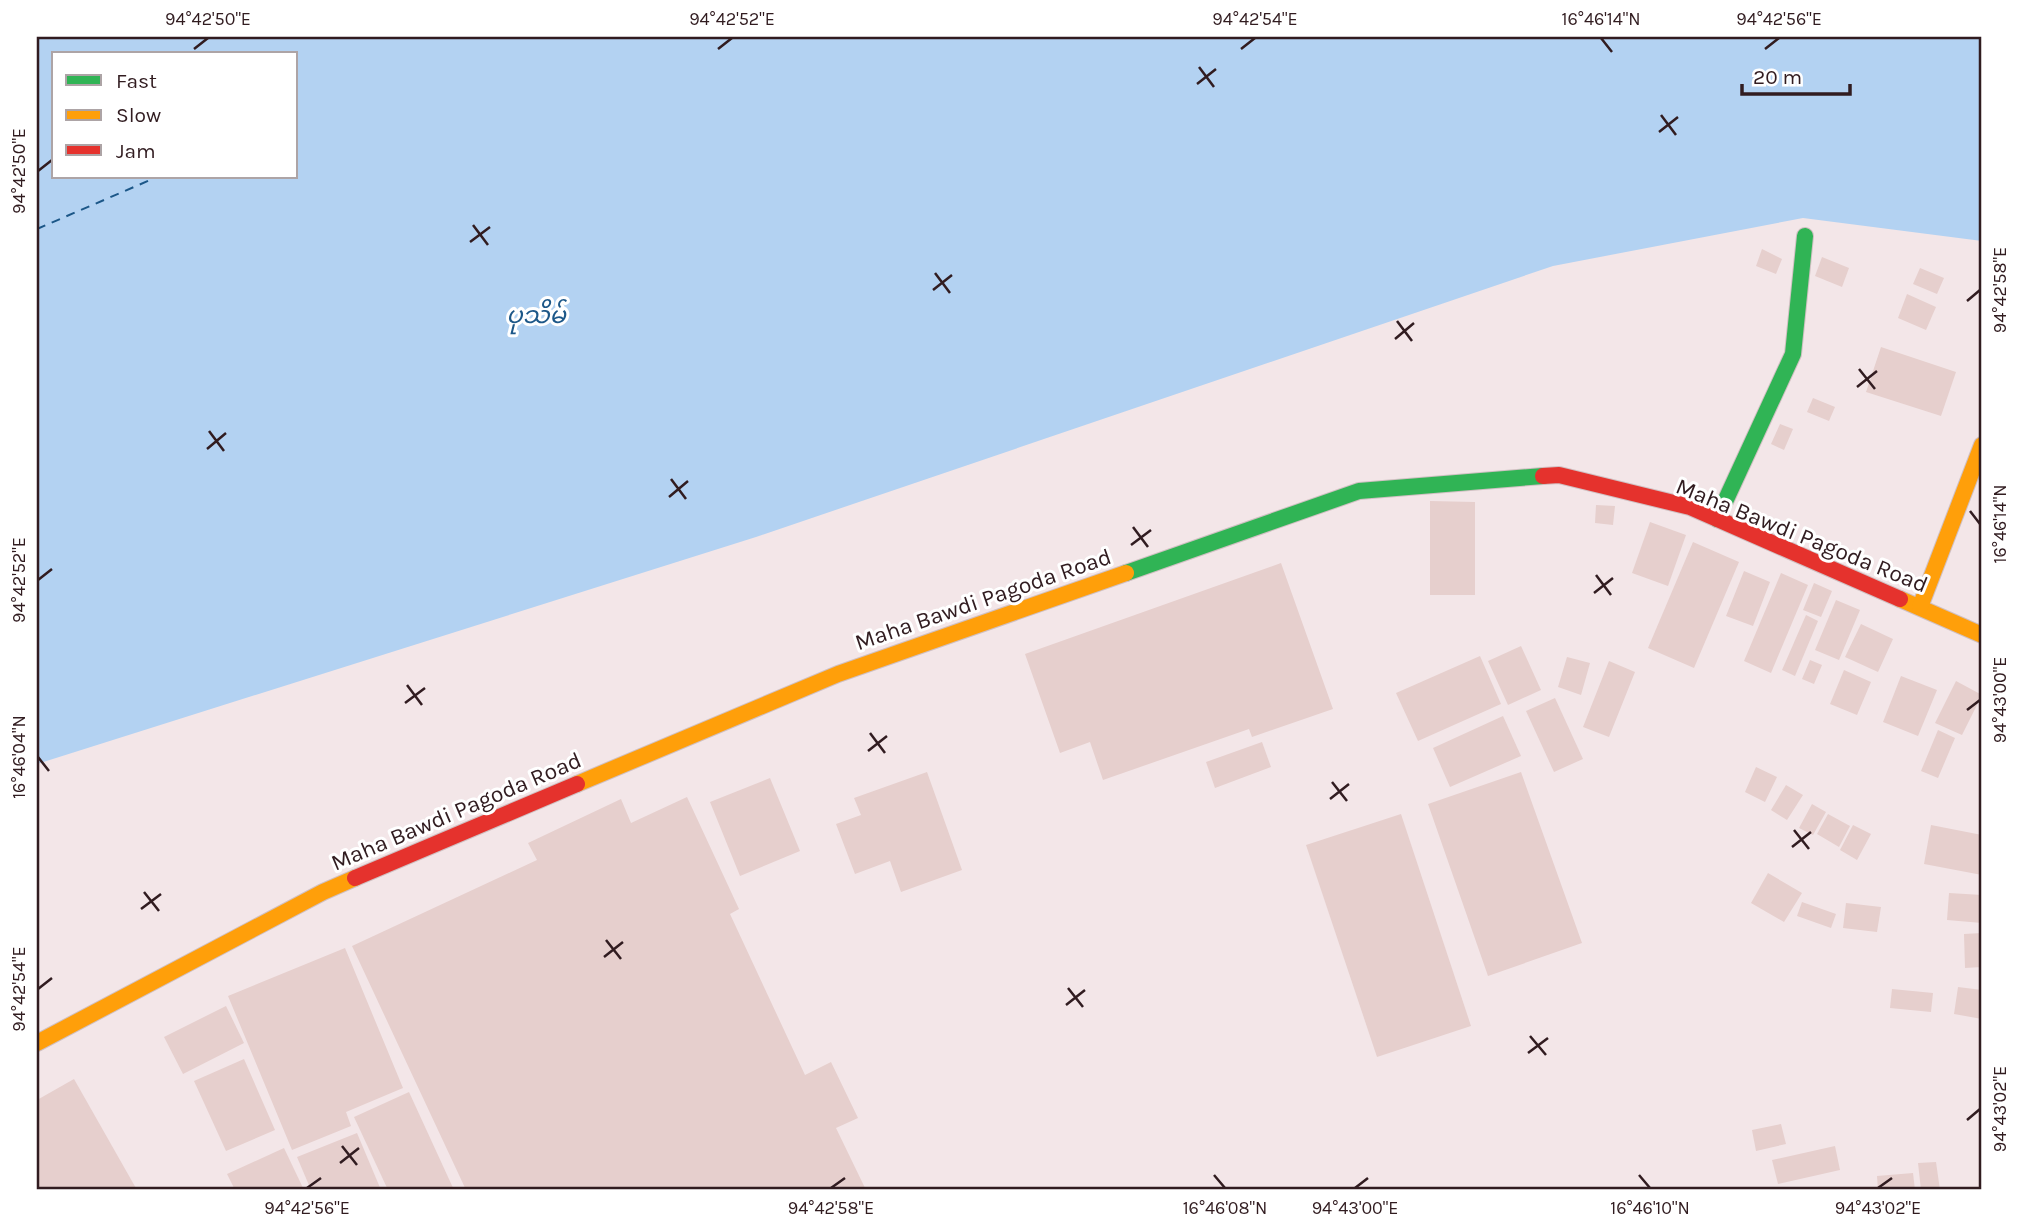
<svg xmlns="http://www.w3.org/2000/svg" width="2019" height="1227" font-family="Karla,'Noto Sans Myanmar',sans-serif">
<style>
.water{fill:#b3d2f2;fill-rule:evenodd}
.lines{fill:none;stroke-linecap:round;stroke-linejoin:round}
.ferry{stroke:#1c5788;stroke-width:2;stroke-dasharray:9 7;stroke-linecap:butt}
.building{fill:#e6cfcd}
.fast-casing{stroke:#d0c0c2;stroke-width:18}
.slow-casing{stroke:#d0c0c2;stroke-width:18}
.jam-casing{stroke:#d0c0c2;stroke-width:18}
.fast{stroke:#30b455;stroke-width:16}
.slow{stroke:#ff9f0a;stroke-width:16}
.jam{stroke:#e5322d;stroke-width:16}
.ticks{fill:none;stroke:#311c20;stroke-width:2.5}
.labels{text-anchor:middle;stroke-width:6;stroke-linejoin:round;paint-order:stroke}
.street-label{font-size:23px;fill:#311c20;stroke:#fff}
.water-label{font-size:24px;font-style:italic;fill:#1c5788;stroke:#fff}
.neatline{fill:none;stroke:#311c20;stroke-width:2.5}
.ticks-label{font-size:18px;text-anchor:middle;fill:#311c20}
</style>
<rect width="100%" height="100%" fill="#f3e6e8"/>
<path class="water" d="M 37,37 L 1982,37 L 1982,241 L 1803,218 L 1553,266 L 756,537 L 37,764 ZM 54,54 L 296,54 L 296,177 L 54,177 Z"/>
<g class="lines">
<polyline class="ferry" points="37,229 157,177"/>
</g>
<g class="building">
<polygon points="1762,249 1782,259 1776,274 1756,266"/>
<polygon points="1822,257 1849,268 1842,287 1815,276"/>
<polygon points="1920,268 1944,278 1937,294 1913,284"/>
<polygon points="1907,294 1936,307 1926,330 1898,318"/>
<polygon points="1881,347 1956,372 1941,416 1866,392"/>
<polygon points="1813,398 1835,407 1829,421 1807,412"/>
<polygon points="1780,424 1793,429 1784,450 1771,444"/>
<polygon points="1430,501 1475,502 1475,595 1430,595"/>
<polygon points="1596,505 1615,506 1613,525 1595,523"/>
<polygon points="1650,522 1686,535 1668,586 1632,573"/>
<polygon points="1693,542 1739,562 1694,668 1648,648"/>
<polygon points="1281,563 1333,709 1252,737 1249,729 1103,780 1090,742 1060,753 1025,654"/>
<polygon points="1744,571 1770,582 1753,626 1726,616"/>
<polygon points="1781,573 1808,585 1771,673 1744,661"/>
<polygon points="1814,583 1832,591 1821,617 1803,610"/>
<polygon points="1836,600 1860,610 1839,660 1815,650"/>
<polygon points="1806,615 1818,621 1795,676 1782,670"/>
<polygon points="1861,624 1893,639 1878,672 1845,657"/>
<polygon points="1521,646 1541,690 1508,705 1488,661"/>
<polygon points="1480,656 1501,704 1418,741 1396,693"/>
<polygon points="1567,657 1590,663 1581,695 1558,687"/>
<polygon points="1810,660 1822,665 1814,684 1802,679"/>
<polygon points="1609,661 1635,672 1609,737 1583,727"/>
<polygon points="1844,670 1871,682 1857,715 1830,704"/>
<polygon points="1901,676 1937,690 1918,736 1883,722"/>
<polygon points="1956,681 1982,695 1962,735 1935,723"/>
<polygon points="1555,698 1583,759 1554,772 1526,711"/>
<polygon points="1503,716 1521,756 1450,787 1433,748"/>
<polygon points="1938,730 1955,738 1938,778 1921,771"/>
<polygon points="1262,742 1271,767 1215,788 1206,762"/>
<polygon points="1756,767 1777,777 1765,802 1745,792"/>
<polygon points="927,772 962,870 901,892 890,861 855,874 836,824 861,815 854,798"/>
<polygon points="1521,772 1582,943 1488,976 1428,804"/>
<polygon points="770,778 800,851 740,876 710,802"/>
<polygon points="1786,785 1803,795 1787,820 1771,810"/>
<polygon points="687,797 739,909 730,914 805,1075 831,1062 858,1118 836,1128 866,1190 466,1190 352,946 537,860 528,843 621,799 631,823"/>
<polygon points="1812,804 1826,812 1813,835 1799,828"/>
<polygon points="1401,814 1471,1026 1377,1057 1306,845"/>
<polygon points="1828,814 1850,826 1839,847 1817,834"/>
<polygon points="1853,825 1871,834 1857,860 1840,850"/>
<polygon points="1931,825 1982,835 1982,875 1924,864"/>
<polygon points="1768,873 1802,893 1784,922 1751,903"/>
<polygon points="1949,893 1982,895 1982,923 1947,920"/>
<polygon points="1802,902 1836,914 1831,928 1797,916"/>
<polygon points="1846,903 1881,907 1877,932 1843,928"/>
<polygon points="1982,933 1982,967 1965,968 1964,934"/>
<polygon points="345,948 403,1088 346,1112 351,1126 292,1150 228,996"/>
<polygon points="1958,987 1982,990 1982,1019 1954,1014"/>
<polygon points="1892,989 1933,993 1931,1012 1890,1008"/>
<polygon points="226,1006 244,1043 183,1074 164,1037"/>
<polygon points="244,1059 275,1130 226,1151 194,1081"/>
<polygon points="74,1079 137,1190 37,1190 37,1100"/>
<polygon points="409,1092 454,1190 388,1190 354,1117"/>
<polygon points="1781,1124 1786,1144 1756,1151 1752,1130"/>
<polygon points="357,1133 381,1190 311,1190 297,1157"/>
<polygon points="1835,1146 1840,1170 1778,1184 1772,1160"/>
<polygon points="284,1148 304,1190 235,1190 227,1174"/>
<polygon points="1936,1162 1940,1190 1921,1190 1918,1163"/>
<polygon points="1913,1173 1915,1190 1878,1190 1877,1176"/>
</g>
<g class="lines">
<defs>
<g id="fast">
<polyline points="1717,519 1793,354 1805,236"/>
<polyline points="1126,573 1359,491 1543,476"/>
</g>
<g id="slow">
<polyline points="1900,599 1982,635"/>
<polyline points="1920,607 1982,445"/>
<polyline points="577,784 838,674 1126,573"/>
<polyline points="37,1043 323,892 355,878"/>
</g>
<g id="jam">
<polyline points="1543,476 1559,475 1690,507 1900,599"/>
<polyline points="355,878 577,784"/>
</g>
</defs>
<use href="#fast" class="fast-casing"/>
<use href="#slow" class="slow-casing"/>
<use href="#jam" class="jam-casing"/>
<use href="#fast" class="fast"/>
<use href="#slow" class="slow"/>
<use href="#jam" class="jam"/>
</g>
<path class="ticks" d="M 1601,38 L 1612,52M 194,49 L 208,38M 718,49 L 732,38M 1241,49 L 1255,38M 1765,49 L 1779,38M 1199,67 L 1214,87M 1197,84 L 1216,69M 1661,115 L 1676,135M 1659,132 L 1678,117M 38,171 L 52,160M 473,225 L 488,245M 470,242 L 490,227M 935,273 L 950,293M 933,290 L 952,275M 1967,301 L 1980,290M 1397,321 L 1412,341M 1395,339 L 1414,323M 1859,369 L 1875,389M 1857,387 L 1877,371M 209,431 L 224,451M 207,449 L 226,433M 671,479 L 686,499M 669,497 L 688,481M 1970,511 L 1980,524M 1133,527 L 1148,547M 1131,545 L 1151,530M 1596,575 L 1611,595M 38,580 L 52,569M 1594,593 L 1613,578M 407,685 L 422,705M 405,703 L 425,688M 1967,710 L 1980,700M 870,733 L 885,753M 868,751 L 887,736M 38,757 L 49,771M 1332,782 L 1347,801M 1330,799 L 1349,784M 1794,830 L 1809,849M 1792,847 L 1811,832M 144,892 L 159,911M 141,909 L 161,894M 606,940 L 621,959M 604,957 L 623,942M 1068,988 L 1083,1007M 38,989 L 52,978M 1066,1005 L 1085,990M 1530,1036 L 1546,1055M 1528,1053 L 1548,1038M 1967,1120 L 1980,1109M 342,1146 L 357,1165M 340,1163 L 359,1148M 1214,1175 L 1225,1188M 1639,1175 L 1650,1188M 307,1188 L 321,1178M 831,1188 L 845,1178M 1355,1188 L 1368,1178M 1878,1188 L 1892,1178"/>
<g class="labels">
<g class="street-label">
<text transform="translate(1802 535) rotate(22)" y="8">Maha Bawdi Pagoda Road</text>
<text transform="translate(983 599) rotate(-19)" y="8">Maha Bawdi Pagoda Road</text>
<text transform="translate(456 811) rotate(-23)" y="8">Maha Bawdi Pagoda Road</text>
</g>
<g class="water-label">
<text x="536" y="323">ပုသိမ်</text>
</g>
</g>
<rect width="2019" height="1227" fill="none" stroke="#ffffff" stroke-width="77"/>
<rect x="52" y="52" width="245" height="126" fill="#ffffff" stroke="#ada4a6" stroke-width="2"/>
<rect x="66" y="75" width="35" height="10" fill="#30b455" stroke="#ada4a6" stroke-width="2"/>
<text x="116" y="88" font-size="21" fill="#311c20">Fast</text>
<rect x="66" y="110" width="35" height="10" fill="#ff9f0a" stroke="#ada4a6" stroke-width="2"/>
<text x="116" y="122" font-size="21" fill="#311c20">Slow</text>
<rect x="66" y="145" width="35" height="10" fill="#e5322d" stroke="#ada4a6" stroke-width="2"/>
<text x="116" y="158" font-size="21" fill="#311c20">Jam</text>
<path d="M1742 84v10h108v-10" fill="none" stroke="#311c20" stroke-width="3.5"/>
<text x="1753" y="84" font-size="21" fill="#311c20" stroke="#ffffff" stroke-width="5" paint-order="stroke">20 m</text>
<rect x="38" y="38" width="1942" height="1150" class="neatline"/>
<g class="ticks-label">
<text x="208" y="25">94°42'50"E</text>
<text x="732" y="25">94°42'52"E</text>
<text x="1255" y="25">94°42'54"E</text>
<text x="1601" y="25">16°46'14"N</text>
<text x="1779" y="25">94°42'56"E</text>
<text transform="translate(19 171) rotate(-90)" y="6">94°42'50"E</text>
<text transform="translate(2000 290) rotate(-90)" y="6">94°42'58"E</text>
<text transform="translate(2000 524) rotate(-90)" y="6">16°46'14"N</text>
<text transform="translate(19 580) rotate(-90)" y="6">94°42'52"E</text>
<text transform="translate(2000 700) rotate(-90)" y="6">94°43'00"E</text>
<text transform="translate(19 757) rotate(-90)" y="6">16°46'04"N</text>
<text transform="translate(19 989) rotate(-90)" y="6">94°42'54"E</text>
<text transform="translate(2000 1109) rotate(-90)" y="6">94°43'02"E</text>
<text x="307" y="1214">94°42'56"E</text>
<text x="831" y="1214">94°42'58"E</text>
<text x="1225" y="1214">16°46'08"N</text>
<text x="1355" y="1214">94°43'00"E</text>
<text x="1650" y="1214">16°46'10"N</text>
<text x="1878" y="1214">94°43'02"E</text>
</g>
</svg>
